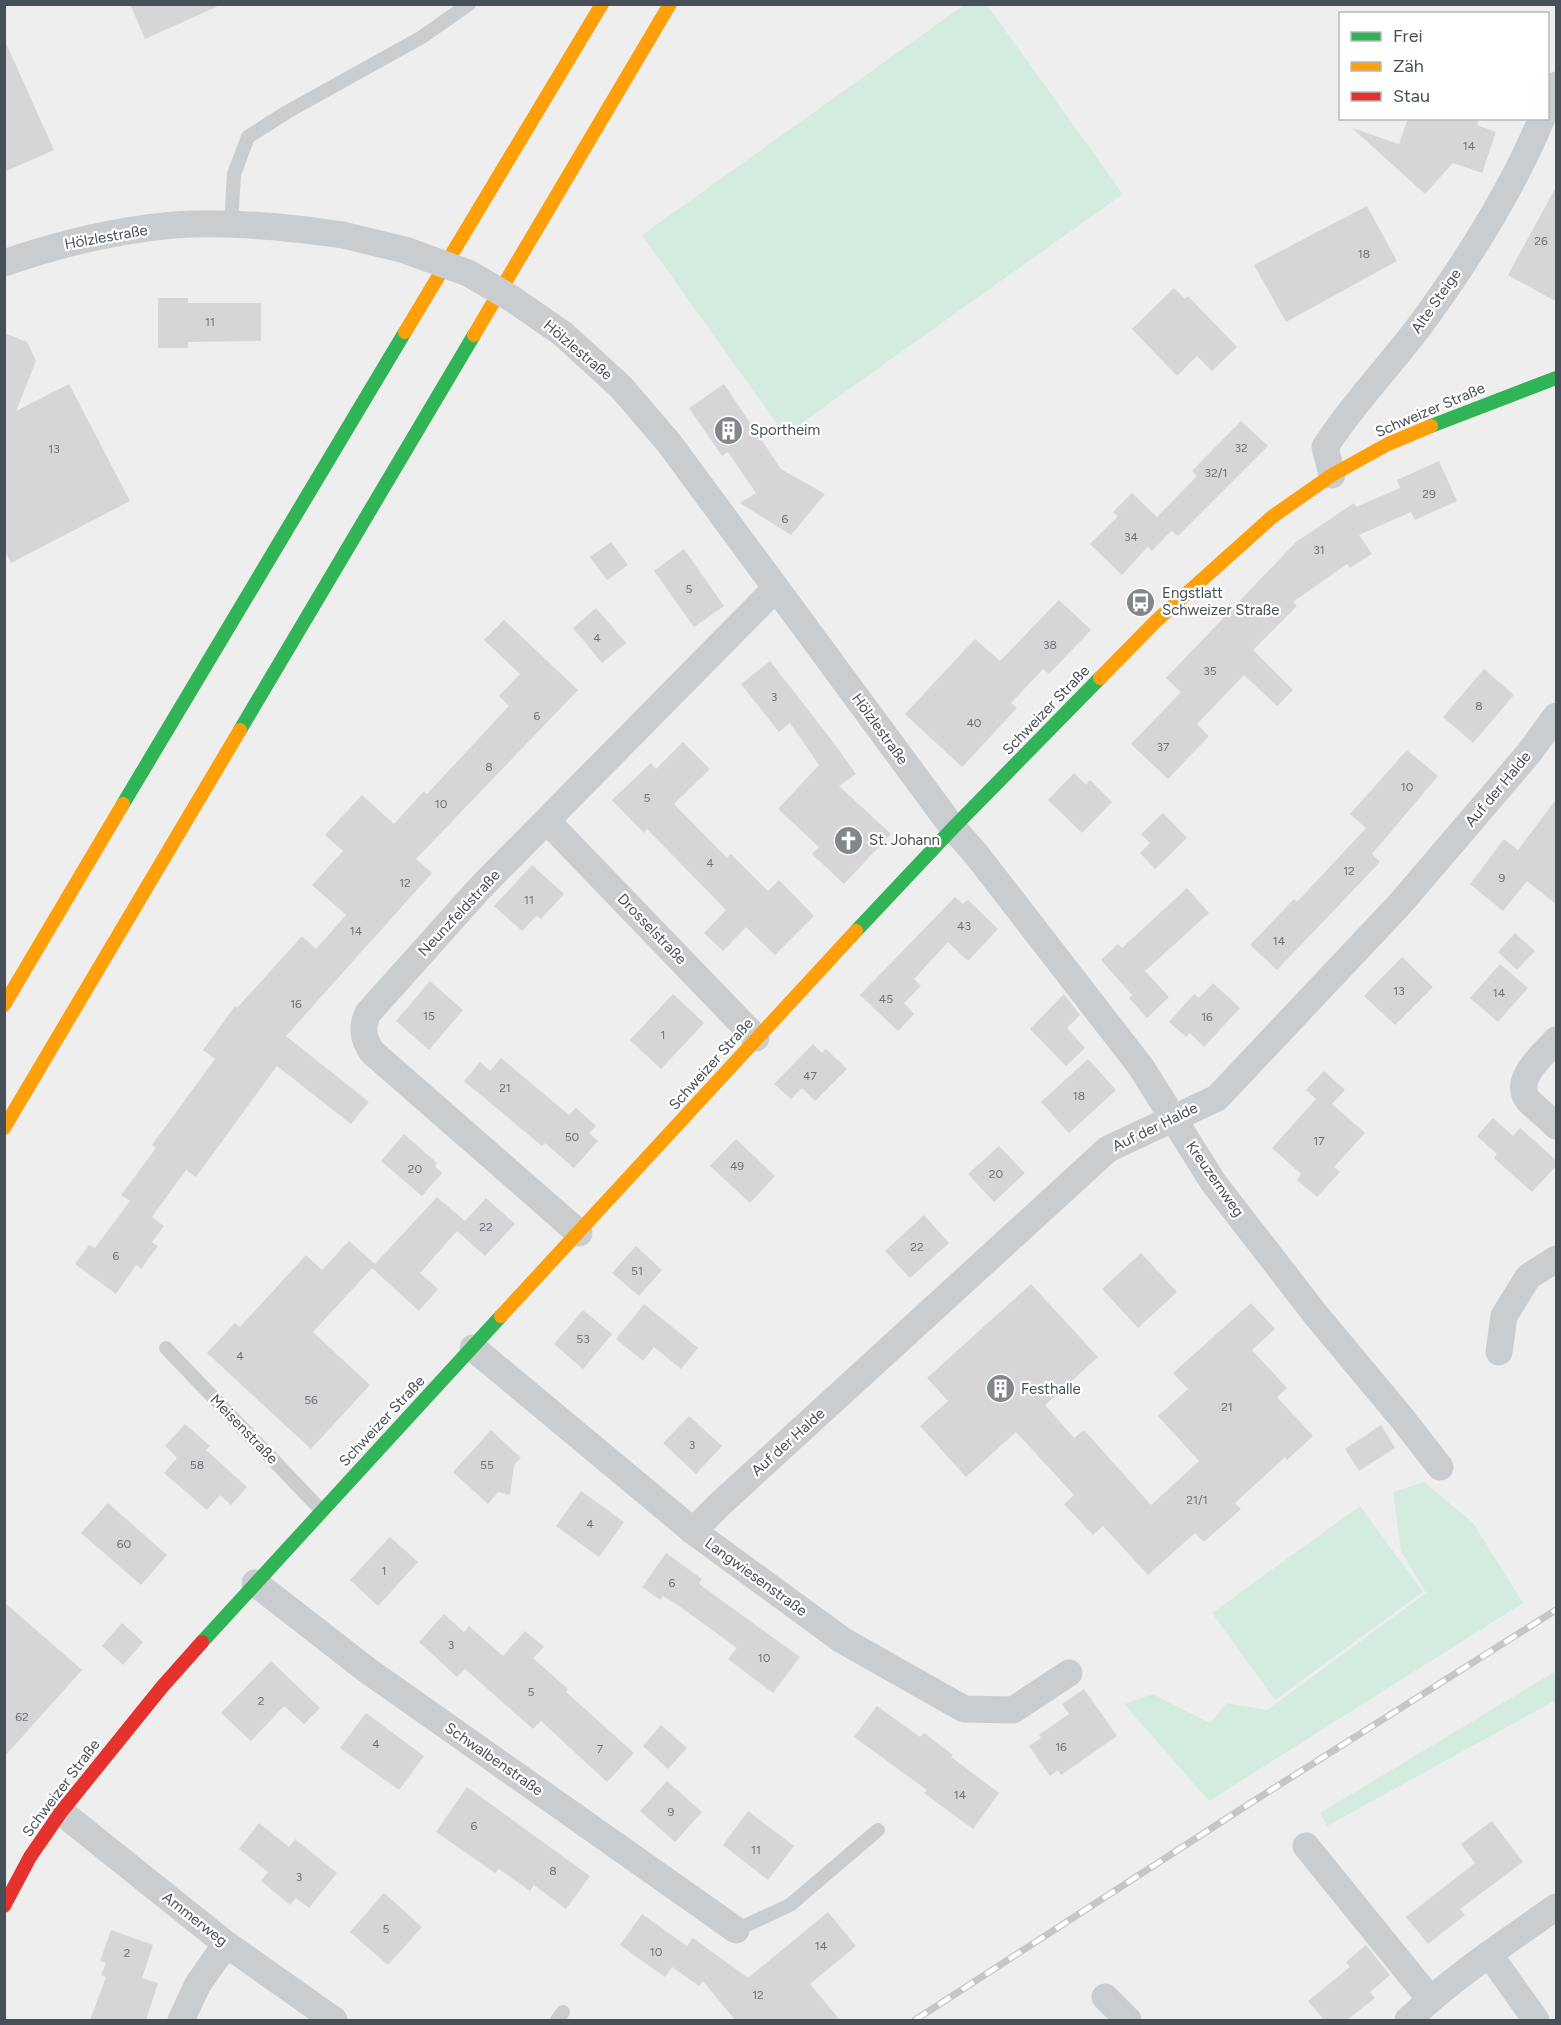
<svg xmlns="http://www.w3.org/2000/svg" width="1561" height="2025" font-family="Figtree,sans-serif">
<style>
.green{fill:#d4ece0}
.building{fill:#d6d6d9}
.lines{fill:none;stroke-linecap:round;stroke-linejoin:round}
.lane{stroke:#cacdcf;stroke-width:14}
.street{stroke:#cacdcf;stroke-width:27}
.fast{stroke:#30b455;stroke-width:14}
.slow{stroke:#ff9f0a;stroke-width:14}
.jam{stroke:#e5322d;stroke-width:14}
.rail-casing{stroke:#c4c6c8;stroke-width:7}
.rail{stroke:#fff;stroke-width:4.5;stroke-dasharray:14;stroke-linecap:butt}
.street-bridge{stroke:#cacdcf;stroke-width:27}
.labels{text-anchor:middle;stroke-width:4.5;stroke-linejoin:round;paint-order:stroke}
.number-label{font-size:12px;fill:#6c727a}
.street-label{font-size:15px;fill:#474f59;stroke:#fff}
.poi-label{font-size:15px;fill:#474f59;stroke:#fff;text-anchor:start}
</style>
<rect width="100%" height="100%" fill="#efeeee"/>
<g class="green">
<polygon points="964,5 987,5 1123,194 785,435 642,235"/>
<polygon points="1424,1482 1473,1523 1523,1603 1209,1801 1124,1704 1153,1694 1210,1723 1227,1703 1267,1710 1426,1593 1401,1551 1393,1492"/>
<polygon points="1360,1506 1423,1592 1275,1700 1212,1613"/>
<polygon points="1556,1671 1556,1700 1327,1826 1320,1813"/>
</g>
<g class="building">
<polygon points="130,4 223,4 145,39"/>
<polygon points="4,39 54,150 4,172"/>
<polygon points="1408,118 1479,118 1477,125 1496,132 1482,173 1453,163 1425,194 1352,128 1399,144"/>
<polygon points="1557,185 1557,302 1508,275"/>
<polygon points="1367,206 1397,261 1286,322 1254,265"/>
<polygon points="1174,288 1185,299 1188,296 1237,347 1212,371 1197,356 1177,376 1132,329"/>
<polygon points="158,298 188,298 188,303 261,303 261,341 188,342 188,348 158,348"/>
<polygon points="4,333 27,342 36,361 16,411 69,384 130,501 11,563 4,550"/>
<polygon points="724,384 781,469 825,494 791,535 740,503 756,493 728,452 722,456 689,408"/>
<polygon points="1241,421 1268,446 1178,536 1170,529 1172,530 1152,551 1148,546 1122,575 1090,544 1118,516 1113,512 1132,493 1157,517 1197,476 1192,471"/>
<polygon points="1439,461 1457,501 1415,520 1411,512 1359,535 1372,554 1350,568 1347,564 1293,602 1297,606 1253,650 1293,690 1277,706 1244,675 1197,724 1209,736 1168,779 1131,744 1181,692 1166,678 1296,542 1354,503 1356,507 1400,488 1397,480"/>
<polygon points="611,542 628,565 607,580 590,557"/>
<polygon points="684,549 724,606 694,627 654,571"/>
<polygon points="1059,600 1091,630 1049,674 1043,669 1011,703 1017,708 962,767 905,714 975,639 1000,661"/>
<polygon points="596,608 626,643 602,663 573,628"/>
<polygon points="504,620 578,690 416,859 432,873 286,1036 369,1102 351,1124 277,1066 196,1177 186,1170 152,1217 164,1226 152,1242 158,1246 141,1269 136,1265 116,1294 75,1264 89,1245 95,1248 130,1201 121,1195 156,1148 152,1145 215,1059 203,1050 235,1006 237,1008 302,936 316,949 346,915 312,885 343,851 325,835 362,795 394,824 424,791 427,794 509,706 499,696 520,674 484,640"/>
<polygon points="770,661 830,738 856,774 839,786 891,834 844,884 812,854 819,847 778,809 819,765 790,723 779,732 741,684"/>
<polygon points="1484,669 1514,695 1473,743 1443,717"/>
<polygon points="683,742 710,769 674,804 727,858 731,854 768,891 779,880 814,916 775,955 746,927 723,951 704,933 726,910 647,829 644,833 612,800 651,763 656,769"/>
<polygon points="1407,750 1438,776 1372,854 1380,862 1277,970 1250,945 1294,899 1297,902 1366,828 1350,814"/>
<polygon points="1074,773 1086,785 1090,780 1112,802 1082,833 1048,800"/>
<polygon points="1557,798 1557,905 1527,881 1503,911 1470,884 1504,839 1518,850"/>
<polygon points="1163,813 1187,838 1155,869 1140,853 1150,843 1141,834"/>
<polygon points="532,865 564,894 541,919 536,916 522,931 494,906"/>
<polygon points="1187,888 1209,913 1145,971 1169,997 1147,1018 1129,998 1132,995 1101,960 1118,944 1122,948"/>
<polygon points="955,897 963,904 968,900 998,929 968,961 948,942 914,979 921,986 904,1003 914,1014 898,1031 860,995"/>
<polygon points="1515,933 1535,951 1517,970 1498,952"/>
<polygon points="1402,957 1433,987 1395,1025 1364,996"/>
<polygon points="1500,964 1528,988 1498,1022 1470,998"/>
<polygon points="430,981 463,1010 429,1050 396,1021"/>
<polygon points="1213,983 1240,1008 1204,1047 1190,1033 1186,1037 1169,1022 1194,994 1199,998"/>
<polygon points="673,994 704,1023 661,1069 630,1040"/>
<polygon points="1064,994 1080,1015 1067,1028 1085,1048 1066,1066 1030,1029"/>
<polygon points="813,1044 822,1053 826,1049 847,1069 815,1101 802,1088 791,1099 774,1084"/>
<polygon points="501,1058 569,1115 576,1108 596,1126 589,1133 598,1141 574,1168 545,1143 542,1146 464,1081 480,1062 490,1071"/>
<polygon points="1088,1059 1116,1090 1069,1133 1041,1102"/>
<polygon points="1324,1071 1345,1090 1332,1104 1365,1133 1334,1167 1340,1172 1317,1197 1297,1180 1301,1174 1272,1148 1316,1099 1306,1090"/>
<polygon points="1493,1118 1513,1136 1520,1128 1557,1161 1557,1165 1532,1192 1494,1158 1497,1154 1477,1136"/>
<polygon points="404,1134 437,1163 435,1166 442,1173 422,1196 381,1161"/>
<polygon points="736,1139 775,1176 750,1203 710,1166"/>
<polygon points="999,1146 1025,1173 994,1202 968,1174"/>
<polygon points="437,1197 465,1221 486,1198 515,1224 485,1256 457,1231 420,1273 438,1289 419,1311 372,1268 313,1332 370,1385 311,1449 207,1353 235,1323 240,1327 306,1255 322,1270 349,1241 375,1264"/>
<polygon points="924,1215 949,1243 910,1278 885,1251"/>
<polygon points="636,1246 662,1270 639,1296 612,1273"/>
<polygon points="1141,1253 1177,1292 1138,1328 1102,1289"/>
<polygon points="1031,1284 1098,1357 1045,1405 1074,1438 1084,1430 1151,1505 1199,1461 1158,1416 1188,1389 1173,1373 1251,1303 1275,1329 1252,1350 1287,1388 1277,1397 1313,1436 1287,1460 1285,1457 1235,1503 1241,1509 1204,1542 1195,1533 1148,1575 1103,1526 1093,1535 1064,1504 1074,1495 1016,1432 966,1477 920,1426 948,1401 927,1378"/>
<polygon points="644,1304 698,1348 681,1369 654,1347 643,1361 616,1339"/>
<polygon points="583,1310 612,1334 583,1369 554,1344"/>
<polygon points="689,1416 722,1446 696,1474 663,1443"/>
<polygon points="185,1424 210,1446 206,1450 247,1487 231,1505 220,1495 207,1510 164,1473 177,1458 165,1446"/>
<polygon points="1381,1425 1395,1448 1359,1471 1345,1449"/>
<polygon points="491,1430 521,1458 514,1465 510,1495 498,1492 488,1504 453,1472"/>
<polygon points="581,1491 624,1522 599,1557 556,1526"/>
<polygon points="108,1503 167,1555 141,1585 81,1533"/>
<polygon points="390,1537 418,1562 378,1606 350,1580"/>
<polygon points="666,1553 702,1579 699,1584 800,1657 773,1693 728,1659 737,1648 682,1608 663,1596 660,1600 642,1587"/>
<polygon points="4,1602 82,1670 4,1757"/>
<polygon points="444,1614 464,1632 469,1626 503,1656 525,1631 544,1647 533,1658 568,1689 566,1692 634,1753 607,1782 541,1721 533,1729 465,1669 457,1677 419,1642"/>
<polygon points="122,1623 143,1642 123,1665 102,1646"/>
<polygon points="271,1661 320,1708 304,1724 284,1706 251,1741 221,1713"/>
<polygon points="1084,1689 1117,1736 1061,1775 1058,1770 1050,1776 1029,1746 1041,1738 1039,1735 1069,1714 1062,1704"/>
<polygon points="877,1706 920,1737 924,1733 953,1755 951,1757 999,1793 973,1829 924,1793 927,1790 854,1737"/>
<polygon points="366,1713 424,1756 399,1790 340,1748"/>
<polygon points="661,1725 687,1748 668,1769 643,1746"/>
<polygon points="667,1781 702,1812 675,1842 640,1811"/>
<polygon points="467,1787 590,1876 566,1909 534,1885 530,1891 499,1869 495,1873 436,1832"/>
<polygon points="748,1811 794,1846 768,1880 723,1845"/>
<polygon points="1492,1821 1523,1862 1460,1909 1465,1915 1428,1944 1406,1917 1475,1863 1461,1844"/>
<polygon points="259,1823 289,1847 295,1839 337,1873 309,1908 296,1898 290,1905 261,1881 268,1872 239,1849"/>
<polygon points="384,1893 422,1927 388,1965 350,1932"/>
<polygon points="828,1912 856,1946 810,1984 840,2020 735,2020 703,1981 699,1986 672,1967 665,1977 620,1945 642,1914 687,1946 693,1938 748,1978"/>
<polygon points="111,1930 153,1945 142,1978 158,1983 146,2020 90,2020 106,1977 101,1975 106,1963 100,1961"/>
<polygon points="1366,1945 1390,1975 1370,1992 1375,1998 1347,2020 1324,2020 1308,2001 1350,1967 1346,1962"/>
</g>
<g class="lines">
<g class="lane">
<polyline points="231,225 234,174 248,137 287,112 422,37 469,4"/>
<polyline points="166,1348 321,1510"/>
<polyline points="736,1930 790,1905 878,1830"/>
<polyline points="557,2020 563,2012"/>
</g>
<g class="street">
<polyline points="1548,106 1556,85"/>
<path d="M 4,263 C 59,244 117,230 174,225 C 231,221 288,227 343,235"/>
<polyline points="563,334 621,387 669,443 953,828 976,854 1141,1067 1213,1182 1316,1315 1401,1417 1440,1467"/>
<path d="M 1332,475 L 1325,447 C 1353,403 1390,366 1421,324 C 1468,260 1511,192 1542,118"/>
<polyline points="547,821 756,1038"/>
<path d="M 1556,1040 C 1544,1054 1512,1079 1528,1100 C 1536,1109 1548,1117 1556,1126"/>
<path d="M 579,1233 L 372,1052 C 363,1038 361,1028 368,1013 L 480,888 L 776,588"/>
<polyline points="473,1348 693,1531 842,1640 964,1709 1013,1710 1069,1673"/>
<polyline points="1499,1352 1504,1316 1528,1277 1556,1259"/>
<polyline points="693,1531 720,1504 1108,1149 1217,1098 1399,905 1529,753 1556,716"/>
<polyline points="255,1583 367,1670 736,1930"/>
<polyline points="61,1812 226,1944 334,2020"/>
<polyline points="1306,1846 1430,1999"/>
<polyline points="1489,1954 1536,2020"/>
<polyline points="1105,1997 1128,2020"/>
<polyline points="181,2020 198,1984 226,1944"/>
<path d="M 1408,2020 C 1453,1977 1505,1943 1556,1907"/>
</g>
<g class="fast">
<polyline points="1431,426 1556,378"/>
<polyline points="240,730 474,335"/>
<polyline points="123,804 405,332"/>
<polyline points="856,931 953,828 1100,678"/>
<polyline points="202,1642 501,1316"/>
</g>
<g class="slow">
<polyline points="405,332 602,4"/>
<polyline points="474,335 670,4"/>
<polyline points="1100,678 1156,621 1272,517 1332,475 1388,444 1431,426"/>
<polyline points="4,1005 123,804"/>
<polyline points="4,1128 240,730"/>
<polyline points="501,1316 856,931"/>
</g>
<polyline class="jam" points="4,1906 30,1857 61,1812 162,1687 202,1642"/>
<defs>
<polyline id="rail" points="915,2020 1249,1804 1556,1610"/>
</defs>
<use href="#rail" class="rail-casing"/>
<use href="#rail" class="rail"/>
<polyline class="street-bridge" points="343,235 405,250 468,273 511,298 563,334"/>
</g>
<defs>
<symbol id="building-disc" viewBox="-11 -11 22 22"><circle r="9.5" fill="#82878d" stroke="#fff"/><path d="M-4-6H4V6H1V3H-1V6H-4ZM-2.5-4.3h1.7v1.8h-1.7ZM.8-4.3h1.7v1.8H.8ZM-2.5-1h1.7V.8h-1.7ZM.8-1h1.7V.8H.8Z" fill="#fff"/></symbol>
<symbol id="bus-disc" viewBox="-11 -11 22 22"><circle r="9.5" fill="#82878d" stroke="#fff"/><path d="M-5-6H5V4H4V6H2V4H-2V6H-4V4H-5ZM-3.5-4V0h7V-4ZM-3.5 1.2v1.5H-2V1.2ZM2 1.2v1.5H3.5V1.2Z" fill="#fff"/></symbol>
<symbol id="church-disc" viewBox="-11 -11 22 22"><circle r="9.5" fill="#82878d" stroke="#fff"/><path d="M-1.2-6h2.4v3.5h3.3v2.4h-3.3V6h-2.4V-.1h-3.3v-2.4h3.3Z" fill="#fff"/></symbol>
</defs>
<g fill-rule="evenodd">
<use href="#building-disc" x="712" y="414" width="33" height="33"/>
<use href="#bus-disc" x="1124" y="586" width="33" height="33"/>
<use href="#church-disc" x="832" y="824" width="33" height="33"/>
<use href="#building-disc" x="984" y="1372" width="33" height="33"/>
</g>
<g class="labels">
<g class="number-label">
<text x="1469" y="150">14</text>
<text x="1541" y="245">26</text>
<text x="1364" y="258">18</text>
<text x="210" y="326">11</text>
<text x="1241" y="452">32</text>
<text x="54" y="453">13</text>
<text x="1216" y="477">32/1</text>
<text x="1429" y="498">29</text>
<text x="785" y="523">6</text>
<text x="1131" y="541">34</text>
<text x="1319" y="554">31</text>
<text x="689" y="593">5</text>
<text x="597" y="642">4</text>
<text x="1050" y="649">38</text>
<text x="1210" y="675">35</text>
<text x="774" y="701">3</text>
<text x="1479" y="710">8</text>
<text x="537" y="720">6</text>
<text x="974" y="727">40</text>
<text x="1163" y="751">37</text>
<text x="489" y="771">8</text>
<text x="1407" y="791">10</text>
<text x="647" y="802">5</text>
<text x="441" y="808">10</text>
<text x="710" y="867">4</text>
<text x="1349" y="875">12</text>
<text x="1502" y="882">9</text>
<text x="405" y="887">12</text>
<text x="529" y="904">11</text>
<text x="964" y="930">43</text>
<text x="356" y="935">14</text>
<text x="1279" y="945">14</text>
<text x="1399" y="995">13</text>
<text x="1499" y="997">14</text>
<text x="886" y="1003">45</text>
<text x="296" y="1008">16</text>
<text x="429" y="1020">15</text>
<text x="1207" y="1021">16</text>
<text x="663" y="1039">1</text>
<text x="810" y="1080">47</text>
<text x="505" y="1092">21</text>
<text x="1079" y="1100">18</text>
<text x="572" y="1141">50</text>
<text x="1319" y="1145">17</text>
<text x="737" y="1170">49</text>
<text x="415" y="1173">20</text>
<text x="996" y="1178">20</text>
<text x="486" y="1231">22</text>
<text x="917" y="1251">22</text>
<text x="116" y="1260">6</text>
<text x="637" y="1275">51</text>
<text x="583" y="1343">53</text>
<text x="240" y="1360">4</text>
<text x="311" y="1404">56</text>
<text x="1227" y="1411">21</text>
<text x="692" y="1449">3</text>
<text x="197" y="1469">58</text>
<text x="487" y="1469">55</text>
<text x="1197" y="1504">21/1</text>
<text x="590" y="1528">4</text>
<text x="124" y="1548">60</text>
<text x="384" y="1575">1</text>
<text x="672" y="1587">6</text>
<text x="451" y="1649">3</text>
<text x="764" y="1662">10</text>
<text x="531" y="1696">5</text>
<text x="261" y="1705">2</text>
<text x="22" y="1721">62</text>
<text x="376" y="1748">4</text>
<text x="1061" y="1751">16</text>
<text x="600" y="1753">7</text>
<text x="960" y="1799">14</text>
<text x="671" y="1816">9</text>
<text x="474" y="1830">6</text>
<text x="756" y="1854">11</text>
<text x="553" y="1875">8</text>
<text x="299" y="1881">3</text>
<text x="386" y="1933">5</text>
<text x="821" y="1950">14</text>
<text x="656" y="1956">10</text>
<text x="127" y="1957">2</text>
<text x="758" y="1999">12</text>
</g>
<g class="street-label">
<text transform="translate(106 237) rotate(-10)" y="5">Hölzlestraße</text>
<text transform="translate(1436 301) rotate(-55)" y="5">Alte Steige</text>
<text transform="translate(578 350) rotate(40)" y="5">Hölzlestraße</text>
<text transform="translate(1430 410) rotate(-23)" y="5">Schweizer Straße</text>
<text transform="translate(1046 710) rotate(-46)" y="5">Schweizer Straße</text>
<text transform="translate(880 729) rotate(54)" y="5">Hölzlestraße</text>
<text transform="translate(1498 789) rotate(-50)" y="5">Auf der Halde</text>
<text transform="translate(459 913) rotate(-47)" y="5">Neunzfeldstraße</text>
<text transform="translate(652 929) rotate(46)" y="5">Drosselstraße</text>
<text transform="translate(711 1064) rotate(-48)" y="5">Schweizer Straße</text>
<text transform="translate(1155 1127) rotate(-26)" y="5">Auf der Halde</text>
<text transform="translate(1215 1179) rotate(55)" y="5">Kreuzernweg</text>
<text transform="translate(382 1421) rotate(-47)" y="5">Schweizer Straße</text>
<text transform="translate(244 1429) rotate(46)" y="5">Meisenstraße</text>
<text transform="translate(788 1442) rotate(-42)" y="5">Auf der Halde</text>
<text transform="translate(756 1577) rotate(36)" y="5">Langwiesenstraße</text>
<text transform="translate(494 1759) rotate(35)" y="5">Schwalbenstraße</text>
<text transform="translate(61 1788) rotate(-53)" y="5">Schweizer Straße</text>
<text transform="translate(195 1919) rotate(38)" y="5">Ammerweg</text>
</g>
<g class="poi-label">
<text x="750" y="435">Sportheim</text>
<text x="1162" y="598">Engstlatt<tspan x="1162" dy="17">Schweizer Straße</tspan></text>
<text x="869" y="845">St. Johann</text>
<text x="1021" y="1394">Festhalle</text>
</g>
</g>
<rect width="1561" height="2025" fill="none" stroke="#474f59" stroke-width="12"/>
<rect x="1339" y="12" width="210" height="108" fill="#ffffff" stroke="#b5b9bd" stroke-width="1.5"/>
<rect x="1351" y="32" width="30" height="9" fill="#30b455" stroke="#b5b9bd" stroke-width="1.5"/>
<text x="1393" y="42" font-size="18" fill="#474f59">Frei</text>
<rect x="1351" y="62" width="30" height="9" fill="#ff9f0a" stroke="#b5b9bd" stroke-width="1.5"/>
<text x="1393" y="72" font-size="18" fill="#474f59">Zäh</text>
<rect x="1351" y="92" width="30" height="9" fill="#e5322d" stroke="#b5b9bd" stroke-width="1.5"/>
<text x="1393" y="102" font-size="18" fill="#474f59">Stau</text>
</svg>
